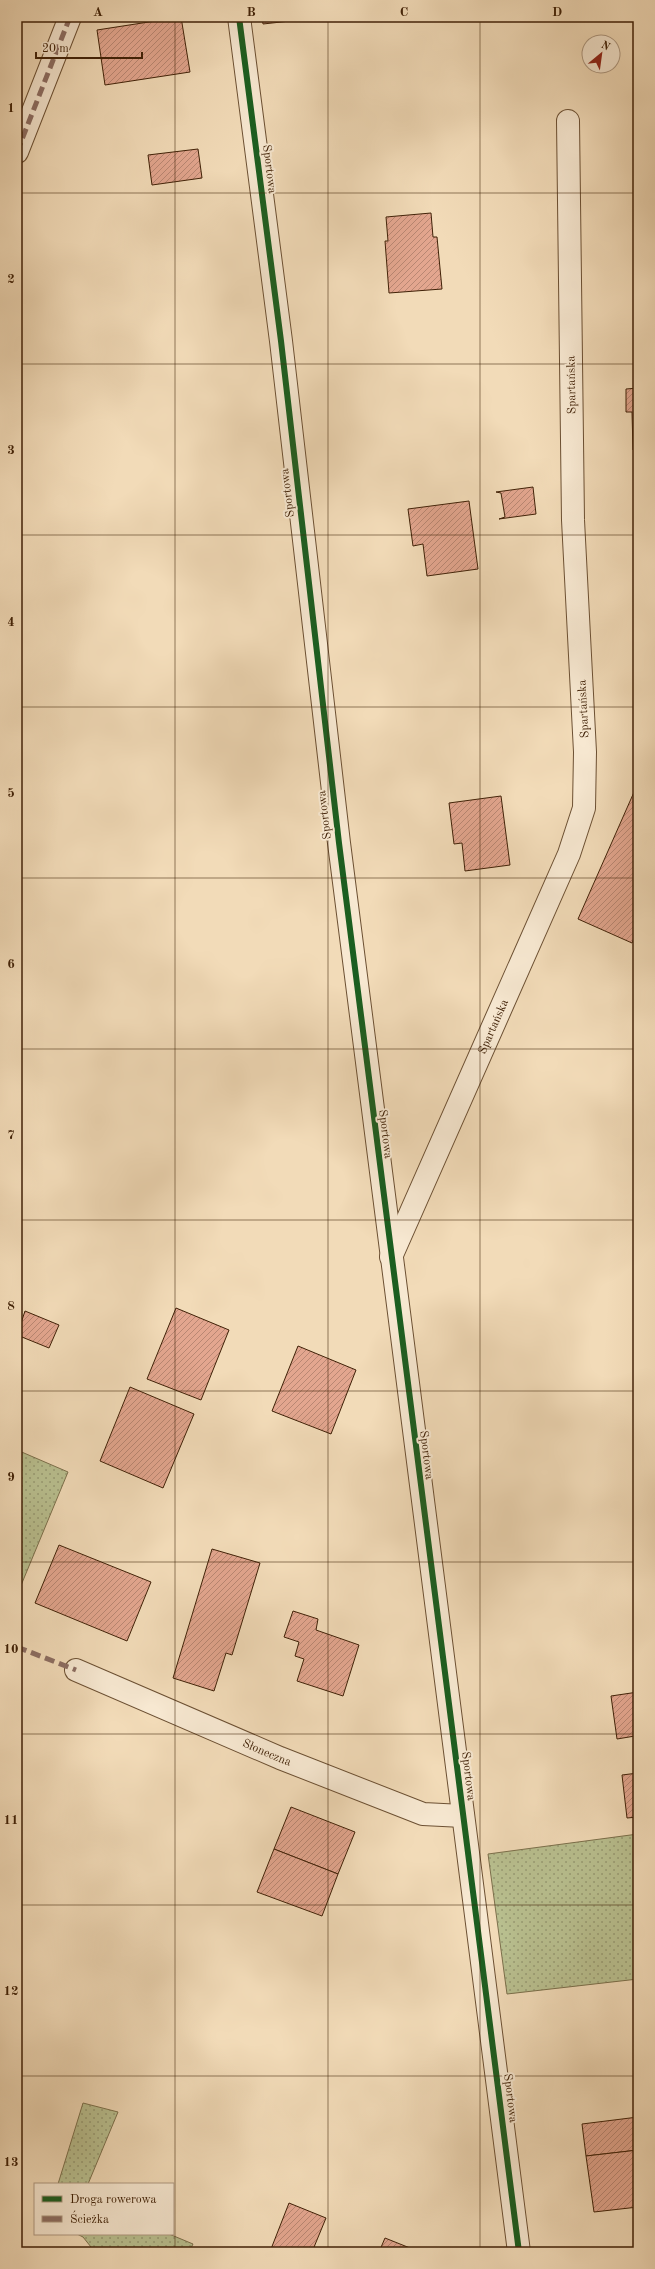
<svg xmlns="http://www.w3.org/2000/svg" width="655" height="2269" font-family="'Old Standard TT',serif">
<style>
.grass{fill:url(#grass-dots);stroke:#7c704c}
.building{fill:url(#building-hatch);stroke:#402107}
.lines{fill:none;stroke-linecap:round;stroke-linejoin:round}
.minor-casing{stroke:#6c5033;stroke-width:24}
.minor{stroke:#f7e8d1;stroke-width:22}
.quiet{stroke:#8d6e63;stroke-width:5;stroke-dasharray:10 5;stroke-linecap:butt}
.cycleway-casing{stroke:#f7e8d1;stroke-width:8}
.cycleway{stroke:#1b5e20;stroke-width:6}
.grid{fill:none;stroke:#402107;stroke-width:1;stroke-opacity:0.55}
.labels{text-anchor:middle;stroke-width:4;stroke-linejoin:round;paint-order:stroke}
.street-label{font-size:12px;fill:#402107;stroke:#f7e8d1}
.neatline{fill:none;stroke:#402107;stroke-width:1.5}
.grid-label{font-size:13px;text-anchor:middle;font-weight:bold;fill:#402107}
</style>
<defs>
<pattern id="grass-dots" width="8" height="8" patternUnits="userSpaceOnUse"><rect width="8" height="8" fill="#b9c090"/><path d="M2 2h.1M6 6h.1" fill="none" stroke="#989c74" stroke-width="1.8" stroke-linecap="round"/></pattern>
<pattern id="building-hatch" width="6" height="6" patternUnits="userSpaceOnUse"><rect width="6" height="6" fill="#e3a68f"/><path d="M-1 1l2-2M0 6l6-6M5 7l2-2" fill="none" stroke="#b98773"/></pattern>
</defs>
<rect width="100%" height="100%" fill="#f2dbb8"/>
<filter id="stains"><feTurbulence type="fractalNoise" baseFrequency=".005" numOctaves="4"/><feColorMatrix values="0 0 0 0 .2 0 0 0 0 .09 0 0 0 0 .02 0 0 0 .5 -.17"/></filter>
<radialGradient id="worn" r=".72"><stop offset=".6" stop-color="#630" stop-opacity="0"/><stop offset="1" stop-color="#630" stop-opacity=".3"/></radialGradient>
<g class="grass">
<polygon points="17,1450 68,1472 17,1595"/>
<polygon points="638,1834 638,1979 507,1994 488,1854"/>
<polygon points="83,2103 118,2112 88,2184 58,2184"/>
<polygon points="77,2234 169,2234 193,2244 189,2252 95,2252 83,2237"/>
</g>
<g class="building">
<polygon points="181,17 190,72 105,85 97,30"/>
<polygon points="262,17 299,17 299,20 263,24"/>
<polygon points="198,149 202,178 152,185 148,155"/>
<polygon points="431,213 433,237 437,237 442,289 389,293 385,241 388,241 386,217"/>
<polygon points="638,388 638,450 633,450 632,412 626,412 626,389"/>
<polygon points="533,487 536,514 499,519 505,517 501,493 496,492"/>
<polygon points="469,501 478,569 427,576 423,544 413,546 408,509"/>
<polygon points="638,783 638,929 632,943 578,919"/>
<polygon points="501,796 510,865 465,871 462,843 454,844 449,803"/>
<polygon points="176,1308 229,1330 201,1400 147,1379"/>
<polygon points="25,1311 59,1325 49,1348 17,1335"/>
<polygon points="298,1346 356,1370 331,1434 272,1411"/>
<polygon points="130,1387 194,1414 163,1488 100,1461"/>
<polygon points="59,1545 151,1582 127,1641 35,1603"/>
<polygon points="212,1549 260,1563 232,1655 226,1653 214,1691 173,1678"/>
<polygon points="293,1611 318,1619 316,1630 359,1645 343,1696 297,1681 304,1659 295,1656 299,1642 284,1637"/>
<polygon points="638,1692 638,1761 635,1736 617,1739 611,1696"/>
<polygon points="638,1773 638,1817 627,1818 622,1775"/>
<polygon points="291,1807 355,1832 338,1874 274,1849"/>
<polygon points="274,1849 338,1874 322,1916 257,1892"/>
<polygon points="638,2117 638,2150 586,2156 582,2124"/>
<polygon points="638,2150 638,2207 594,2212 586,2156"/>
<polygon points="289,2203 326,2218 312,2252 277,2252 271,2249"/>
<polygon points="385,2238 420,2252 379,2252"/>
</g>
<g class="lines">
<defs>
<g id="minor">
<polyline points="239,17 281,341 339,843 519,2252"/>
<polyline points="17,152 70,17"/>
<path id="s1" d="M 391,1257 L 569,854 L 584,808 L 585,752 L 573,520 L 568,121"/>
<path id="s2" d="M 76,1670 L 280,1758 L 423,1814 L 463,1816"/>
</g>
</defs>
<use href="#minor" class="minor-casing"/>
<use href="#minor" class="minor"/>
<g class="quiet">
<polyline points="17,152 70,17"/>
<polyline points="17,1647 76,1670"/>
</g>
<defs>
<polyline id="cycleway" points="239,17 281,341 339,843 519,2252"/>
</defs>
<use href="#cycleway" class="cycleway-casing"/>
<use href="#cycleway" class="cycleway"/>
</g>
<path class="grid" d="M 175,17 L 175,2252M 328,17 L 328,2252M 480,17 L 480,2252M 17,193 L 638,193M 17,364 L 638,364M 17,535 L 638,535M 17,707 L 638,707M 17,878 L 638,878M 17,1049 L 638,1049M 17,1220 L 638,1220M 17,1391 L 638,1391M 17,1562 L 638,1562M 17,1734 L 638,1734M 17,1905 L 638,1905M 17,2076 L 638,2076"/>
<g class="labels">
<g class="street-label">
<text transform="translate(270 169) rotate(83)" y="4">Sportowa</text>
<text transform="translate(571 385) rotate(-91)" y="4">Spartańska</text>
<text transform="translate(287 493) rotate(-97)" y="4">Sportowa</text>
<text transform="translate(583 709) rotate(-93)" y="4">Spartańska</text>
<text transform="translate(324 815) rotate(-97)" y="4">Sportowa</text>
<text dy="4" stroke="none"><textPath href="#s1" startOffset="252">Spartańska</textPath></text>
<text transform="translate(386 1134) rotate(83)" y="4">Sportowa</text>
<text transform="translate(427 1455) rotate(83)" y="4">Sportowa</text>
<text dy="4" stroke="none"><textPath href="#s2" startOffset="208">Słoneczna</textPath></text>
<text transform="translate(469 1776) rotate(83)" y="4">Sportowa</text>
<text transform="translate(511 2098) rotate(83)" y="4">Sportowa</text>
</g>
</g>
<rect width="655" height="2269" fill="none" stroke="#f2dbb8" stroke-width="44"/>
<rect x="34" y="2183" width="140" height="52" fill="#f7e8d1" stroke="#ae9880"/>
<rect x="42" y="2196" width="20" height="6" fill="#1b5e20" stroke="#ae9880"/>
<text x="70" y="2203" font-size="12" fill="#402107">Droga rowerowa</text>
<rect x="42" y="2216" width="20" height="6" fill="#8d6e63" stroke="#ae9880"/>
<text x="70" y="2223" font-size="12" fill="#402107">Ścieżka</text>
<g transform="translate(601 54) rotate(29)"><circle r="19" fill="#f7e8d1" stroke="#ae9880"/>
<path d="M0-3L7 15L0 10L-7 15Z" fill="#8f2418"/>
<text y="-6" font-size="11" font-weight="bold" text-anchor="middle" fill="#402107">N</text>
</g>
<path d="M36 52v6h106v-6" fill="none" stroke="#402107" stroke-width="2"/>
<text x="42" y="52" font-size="12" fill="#402107" stroke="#f7e8d1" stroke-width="3" paint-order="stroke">20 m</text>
<rect x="22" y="22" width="611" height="2225" class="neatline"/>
<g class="grid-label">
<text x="98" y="16">A</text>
<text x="251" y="16">B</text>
<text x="404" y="16">C</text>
<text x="557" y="16">D</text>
<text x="11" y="112">1</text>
<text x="11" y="283">2</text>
<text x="11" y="454">3</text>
<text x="11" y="626">4</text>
<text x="11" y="797">5</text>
<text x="11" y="968">6</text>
<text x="11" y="1139">7</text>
<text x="11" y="1310">8</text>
<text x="11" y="1481">9</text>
<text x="11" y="1653">10</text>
<text x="11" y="1824">11</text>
<text x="11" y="1995">12</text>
<text x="11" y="2166">13</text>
</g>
<rect width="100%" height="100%" filter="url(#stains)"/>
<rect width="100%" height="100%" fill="url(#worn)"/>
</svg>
